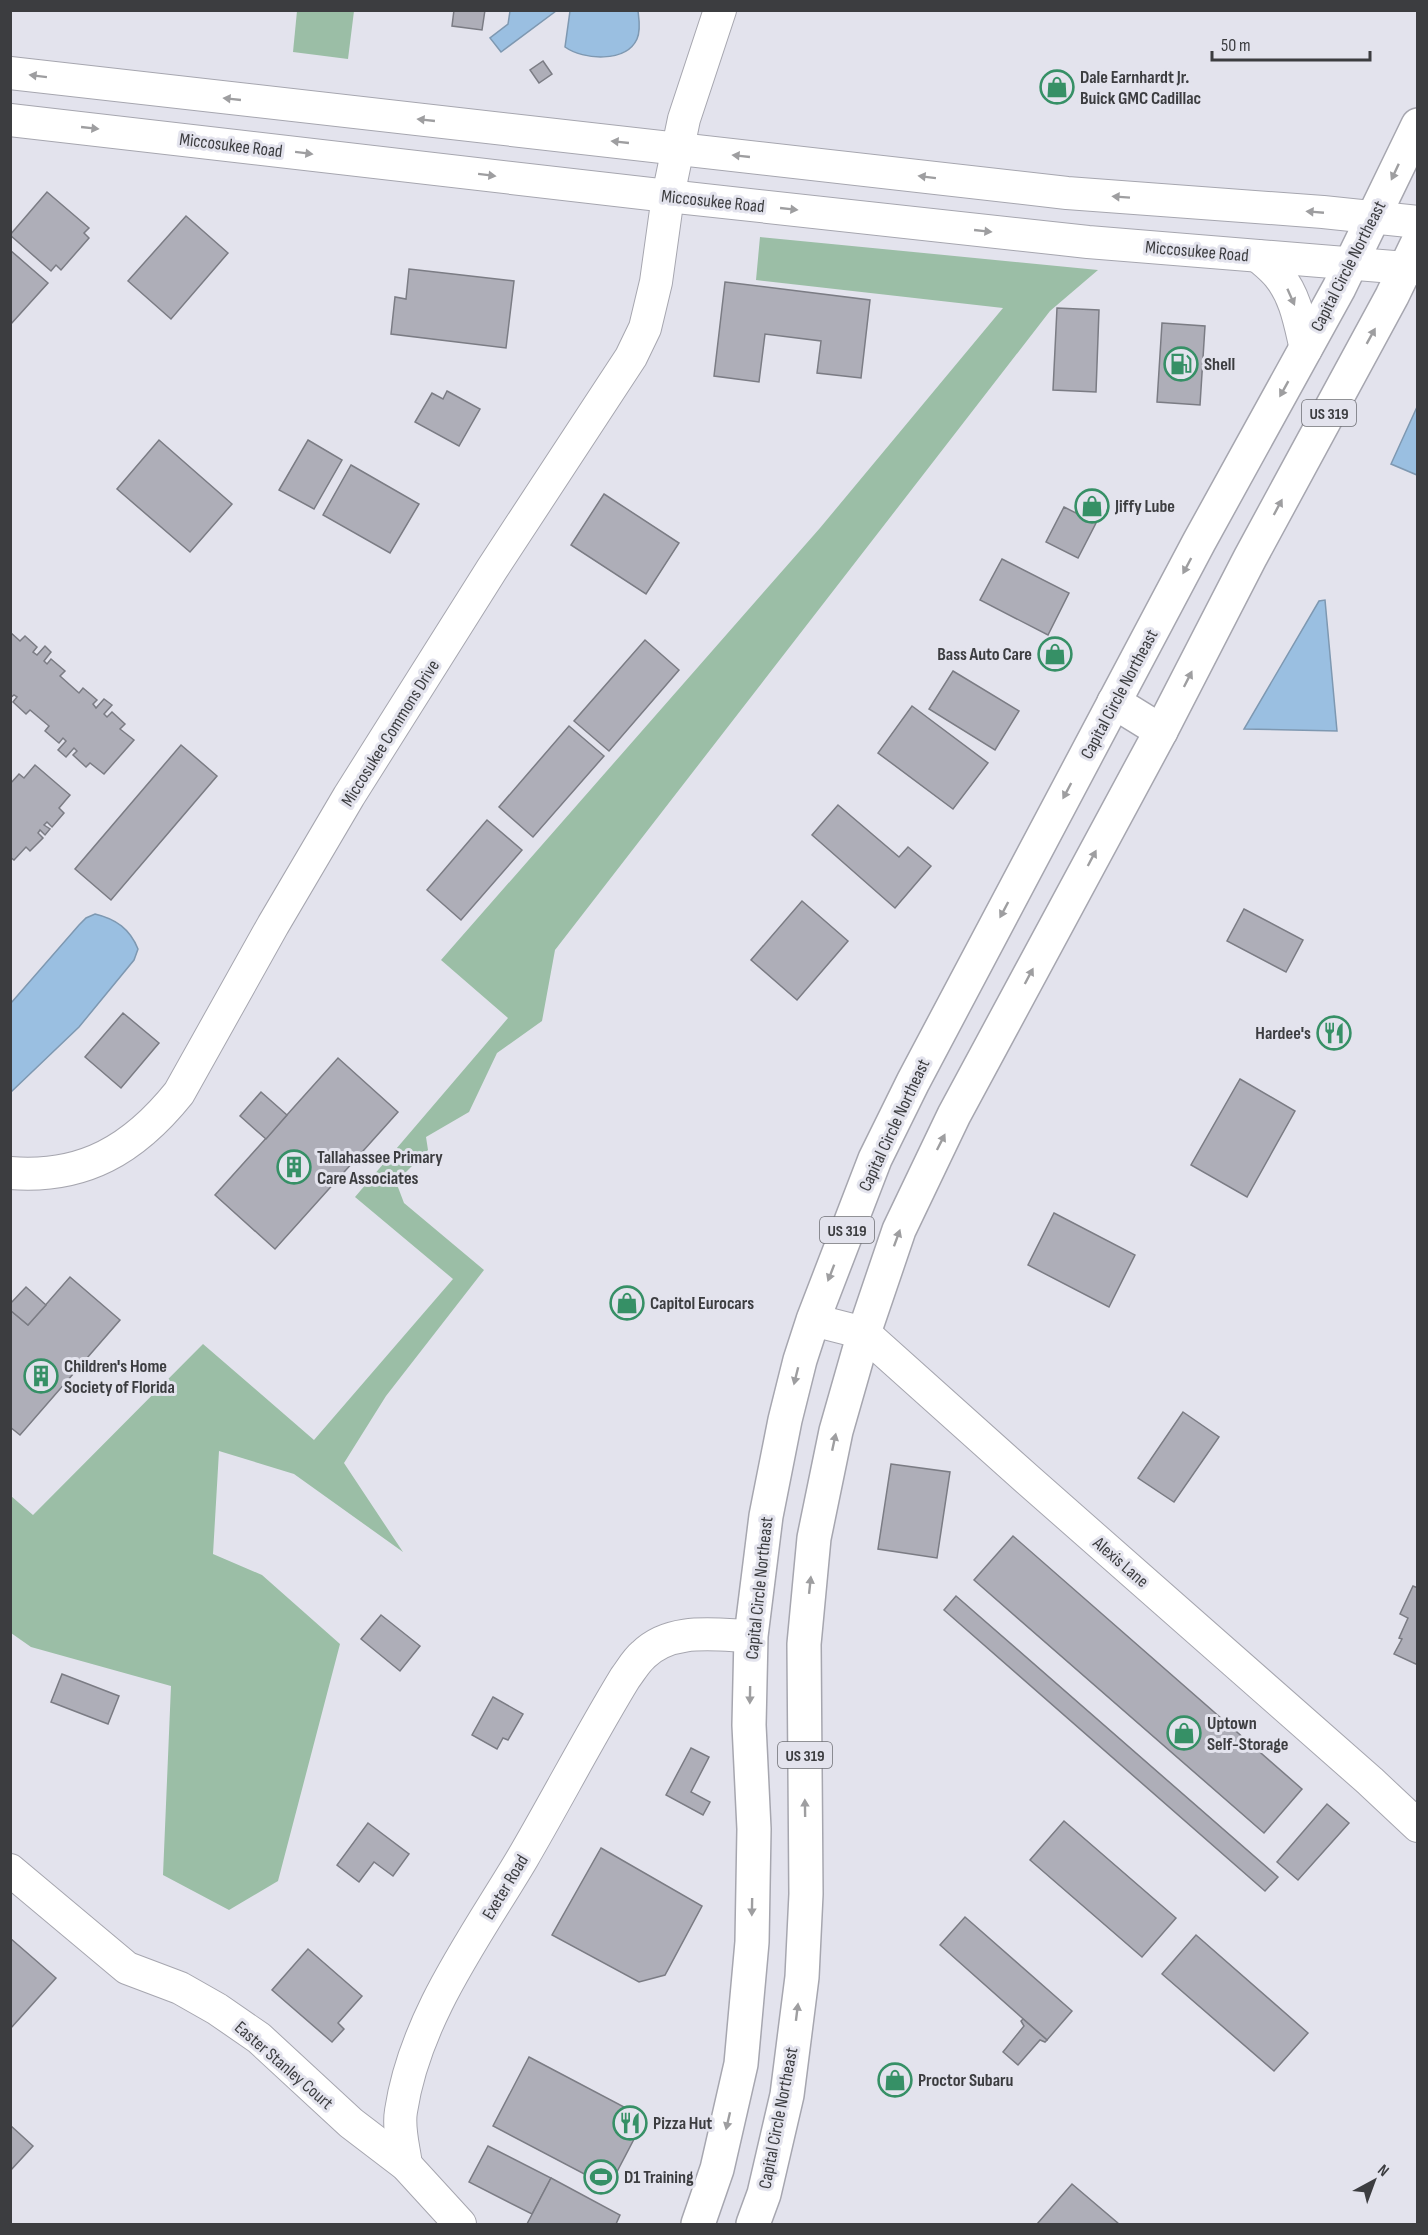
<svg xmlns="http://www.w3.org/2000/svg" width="1428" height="2235" font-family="'Sofia Sans Condensed',sans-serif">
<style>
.green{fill:#9bbea6}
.water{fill:#9abfe1;stroke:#7e98b1;stroke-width:1.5}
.building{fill:#aeaeb8;stroke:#7b7c84;stroke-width:1.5}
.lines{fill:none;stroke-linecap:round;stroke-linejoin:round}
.minor-casing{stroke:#a6a6af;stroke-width:34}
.major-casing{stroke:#a6a6af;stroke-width:36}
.minor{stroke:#fff;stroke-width:32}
.major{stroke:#fff;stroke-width:33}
.oneway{fill:#9e9ea0}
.labels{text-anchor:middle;stroke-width:6;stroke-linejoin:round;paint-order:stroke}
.shield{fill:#e3e3ed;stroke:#6e6f74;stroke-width:1.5}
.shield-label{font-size:16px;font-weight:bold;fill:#3c3d40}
.poi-label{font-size:18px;font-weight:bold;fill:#3c3d40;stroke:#e3e3ed;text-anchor:start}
.street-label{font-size:18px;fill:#3c3d40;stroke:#e3e3ed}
</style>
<rect width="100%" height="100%" fill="#e3e3ed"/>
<g class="green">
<polygon points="297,11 354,11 348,59 293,52"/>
<polygon points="760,237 1098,270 1050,311 555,950 542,1021 497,1053 469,1112 426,1137 428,1150 396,1182 404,1203 484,1270 386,1396 344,1463 403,1552 294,1474 219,1451 213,1554 262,1575 340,1644 278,1881 229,1910 163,1875 171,1686 31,1647 11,1633 11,1496 33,1515 203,1344 314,1440 453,1279 355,1197 508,1018 441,960 820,528 1003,308 756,280"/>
</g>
<g class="water">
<polygon points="510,11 510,10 556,11 501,52 490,38 508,24"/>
<path d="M 570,11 L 638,11 C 639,19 641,30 637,39 C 626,63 583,60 565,47 Z"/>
<polygon points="1417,407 1417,475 1391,464"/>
<polygon points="1325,600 1337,731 1244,729 1319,601"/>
<path d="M 95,914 C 116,919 130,929 138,949 L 134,960 L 79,1027 L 11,1092 L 11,1003 L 79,925 L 86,918 Z"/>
</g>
<g class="building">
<polygon points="454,10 485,10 482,30 452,26"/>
<polygon points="543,61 552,74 539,83 530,70"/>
<polygon points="47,192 89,228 84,233 89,238 61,270 56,265 51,271 10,235"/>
<polygon points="186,216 228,253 171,319 128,281"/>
<polygon points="10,250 48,283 10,325"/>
<polygon points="409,269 514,281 506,348 391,334 395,297 406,299"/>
<polygon points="725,282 870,300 861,378 817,373 821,341 765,334 759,382 714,376"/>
<polygon points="1057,308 1099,310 1096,392 1053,390"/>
<polygon points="1162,323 1205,326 1200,405 1157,402"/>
<polygon points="447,391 480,409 459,446 415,422 432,393 443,399"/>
<polygon points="159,440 232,504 190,552 117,489"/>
<polygon points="308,440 342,460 314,509 279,490"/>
<polygon points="351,465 419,504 390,553 323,515"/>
<polygon points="604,494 679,543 646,594 571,545"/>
<polygon points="1064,507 1096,523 1078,558 1046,542"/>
<polygon points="1002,559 1069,593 1048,635 980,600"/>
<polygon points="10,632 20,641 25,636 37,647 33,652 37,655 45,646 51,652 44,661 47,664 51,659 65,671 60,676 79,693 83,688 97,700 93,704 96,708 104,699 112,705 104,714 107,717 112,712 125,724 120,729 134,740 104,774 90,763 86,767 73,755 77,751 74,748 66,757 58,750 66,741 63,738 59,743 45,731 49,726 30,710 26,714 13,702 17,697 14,695 10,698"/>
<polygon points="645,640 679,670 609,751 574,721"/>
<polygon points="953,671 1019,711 995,750 929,709"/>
<polygon points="912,706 988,763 953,809 878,753"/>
<polygon points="569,726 604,756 533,837 499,807"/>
<polygon points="181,745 217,776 111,900 75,869"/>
<polygon points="35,765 70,795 59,808 64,813 52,827 47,822 44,825 50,829 45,835 40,830 38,833 43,838 30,851 26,847 14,860 10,857 10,784 19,774 24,778"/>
<polygon points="838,805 899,857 908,847 931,866 895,908 812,835"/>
<polygon points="487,820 522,850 461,920 427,890"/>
<polygon points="802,901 848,941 797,1000 751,960"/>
<polygon points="1244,909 1303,940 1286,972 1227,941"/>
<polygon points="123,1013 159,1043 121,1088 85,1057"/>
<polygon points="338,1058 398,1112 275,1249 215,1195"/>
<polygon points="1240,1079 1295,1111 1247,1197 1191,1165"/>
<polygon points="261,1092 287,1115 266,1139 240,1116"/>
<polygon points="1054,1213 1135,1255 1109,1307 1028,1265"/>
<polygon points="70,1277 120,1320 20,1435 10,1427 10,1310 28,1325"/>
<polygon points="26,1287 46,1305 28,1325 10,1310 10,1304"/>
<polygon points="1183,1412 1219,1437 1174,1502 1138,1478"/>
<polygon points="891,1464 950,1472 937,1558 878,1549"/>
<polygon points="1013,1536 1302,1789 1264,1833 974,1580"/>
<polygon points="1413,1586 1418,1588 1418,1665 1394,1654 1402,1639 1399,1638 1408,1618 1400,1614"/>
<polygon points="956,1596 1278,1877 1265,1891 944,1610"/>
<polygon points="381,1615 420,1646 400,1671 361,1639"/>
<polygon points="62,1674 119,1696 108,1724 51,1702"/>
<polygon points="493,1697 523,1714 508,1740 503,1738 497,1749 472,1735"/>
<polygon points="691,1748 709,1757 691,1792 710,1802 703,1815 666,1795"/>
<polygon points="1327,1804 1349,1823 1298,1880 1277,1862"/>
<polygon points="1064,1821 1176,1918 1142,1957 1030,1860"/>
<polygon points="368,1823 409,1854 393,1876 374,1862 359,1882 337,1865"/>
<polygon points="601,1848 702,1906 665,1975 639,1982 552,1935"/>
<polygon points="965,1917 1072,2011 1047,2040 940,1945"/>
<polygon points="1196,1935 1308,2033 1274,2071 1162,1974"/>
<polygon points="10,1938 56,1978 10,2029"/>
<polygon points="308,1949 362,1996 338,2023 344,2029 332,2042 272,1990"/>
<polygon points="1023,2019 1047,2040 1045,2042 1040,2040 1018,2065 1003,2052 1024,2026 1021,2021"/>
<polygon points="529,2057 645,2118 609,2187 493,2126"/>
<polygon points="10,2125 33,2146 10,2171"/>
<polygon points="488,2146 551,2178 532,2214 469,2182"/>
<polygon points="551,2178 620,2215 616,2224 527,2224"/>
<polygon points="1072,2184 1119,2224 1037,2224"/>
</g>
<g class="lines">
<defs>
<g id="minor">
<polyline points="10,73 1067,193 1323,212 1418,222"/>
<polyline points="10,120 668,196 1088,242 1418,269"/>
<path d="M 1258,256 C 1265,262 1273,268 1279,276 C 1296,297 1300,324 1306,349"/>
<path d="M 10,1173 C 84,1179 134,1149 179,1093 L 273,925 L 349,796 L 492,569 L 631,357 L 645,328 L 656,282 L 668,196 L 684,119 L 720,10"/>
<polyline points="813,1320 864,1333 1027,1479 1370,1781 1418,1826"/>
<polyline points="10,1870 127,1968 180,1988 217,2009 259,2038 351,2123 406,2165 460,2224"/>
<path d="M 406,2165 C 404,2148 398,2129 401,2111 C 415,2018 475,1938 522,1859 C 557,1799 589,1737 625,1678 C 631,1670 636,1661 643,1655 C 671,1627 715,1635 751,1636"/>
</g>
<g id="major">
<polyline points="1114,702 1161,731"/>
<polyline points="698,2224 717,2169 741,2064 752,1942 754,1829 749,1725 751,1636 766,1516 785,1420 800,1360 813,1320 875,1159 913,1082 1199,542 1339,288 1418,125"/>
<polyline points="753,2224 764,2194 787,2095 802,1977 806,1894 804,1644 814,1538 836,1431 864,1333 899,1230 954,1115 1161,731 1250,558 1392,296 1418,242"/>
</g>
</defs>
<use href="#minor" class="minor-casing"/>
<use href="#major" class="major-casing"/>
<use href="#minor" class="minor"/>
<use href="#major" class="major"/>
</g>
<defs><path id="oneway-solid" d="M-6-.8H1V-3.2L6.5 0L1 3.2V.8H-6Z" transform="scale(1.5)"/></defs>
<g class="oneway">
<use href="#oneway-solid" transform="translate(38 76) rotate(-173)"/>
<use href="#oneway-solid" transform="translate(232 99) rotate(-174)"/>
<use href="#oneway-solid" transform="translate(426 120) rotate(-174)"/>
<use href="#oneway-solid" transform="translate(90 128) rotate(6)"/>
<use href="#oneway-solid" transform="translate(620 142) rotate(-174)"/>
<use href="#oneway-solid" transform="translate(304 153) rotate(7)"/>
<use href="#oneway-solid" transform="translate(741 156) rotate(-174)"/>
<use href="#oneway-solid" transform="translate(1395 172) rotate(115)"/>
<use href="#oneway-solid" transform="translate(487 175) rotate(7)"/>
<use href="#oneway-solid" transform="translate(927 177) rotate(-173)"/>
<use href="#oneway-solid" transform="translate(1121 197) rotate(-176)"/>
<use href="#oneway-solid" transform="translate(789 209) rotate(6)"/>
<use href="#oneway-solid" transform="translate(1315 212) rotate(-175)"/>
<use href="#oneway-solid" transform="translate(983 231) rotate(6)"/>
<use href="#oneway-solid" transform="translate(1291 297) rotate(66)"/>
<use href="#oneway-solid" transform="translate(1371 336) rotate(-61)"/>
<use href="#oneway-solid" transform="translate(1284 389) rotate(119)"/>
<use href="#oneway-solid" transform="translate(1278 507) rotate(-62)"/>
<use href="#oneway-solid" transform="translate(1187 566) rotate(118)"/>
<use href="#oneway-solid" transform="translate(1188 679) rotate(-63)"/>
<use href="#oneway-solid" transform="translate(1067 791) rotate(118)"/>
<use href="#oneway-solid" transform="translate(1092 858) rotate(-62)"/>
<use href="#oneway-solid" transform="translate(1004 910) rotate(118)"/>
<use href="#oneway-solid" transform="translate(1029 976) rotate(-62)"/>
<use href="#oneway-solid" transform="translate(941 1142) rotate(-63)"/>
<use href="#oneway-solid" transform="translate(897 1238) rotate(-70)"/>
<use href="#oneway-solid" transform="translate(831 1273) rotate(111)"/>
<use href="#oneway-solid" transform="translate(796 1376) rotate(104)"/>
<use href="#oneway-solid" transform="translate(834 1442) rotate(-78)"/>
<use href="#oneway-solid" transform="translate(810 1585) rotate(-84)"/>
<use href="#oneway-solid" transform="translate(750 1695) rotate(91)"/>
<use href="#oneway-solid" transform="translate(805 1808) rotate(-91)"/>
<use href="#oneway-solid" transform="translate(752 1907) rotate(91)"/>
<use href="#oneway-solid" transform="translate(797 2012) rotate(-83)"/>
<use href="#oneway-solid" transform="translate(728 2121) rotate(103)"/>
</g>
<defs>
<symbol id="shop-ring" viewBox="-11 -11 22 22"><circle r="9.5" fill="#e3e3ed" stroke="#369066" stroke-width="1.5"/><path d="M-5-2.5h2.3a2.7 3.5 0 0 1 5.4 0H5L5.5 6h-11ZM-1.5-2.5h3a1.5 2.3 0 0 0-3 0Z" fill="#369066"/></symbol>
<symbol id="fuel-ring" viewBox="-11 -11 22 22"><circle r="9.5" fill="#e3e3ed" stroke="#369066" stroke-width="1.5"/><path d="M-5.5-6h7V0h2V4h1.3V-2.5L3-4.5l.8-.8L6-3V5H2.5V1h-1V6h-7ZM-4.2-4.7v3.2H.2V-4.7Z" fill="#369066"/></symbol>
<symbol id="restaurant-ring" viewBox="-11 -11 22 22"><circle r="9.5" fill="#e3e3ed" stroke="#369066" stroke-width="1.5"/><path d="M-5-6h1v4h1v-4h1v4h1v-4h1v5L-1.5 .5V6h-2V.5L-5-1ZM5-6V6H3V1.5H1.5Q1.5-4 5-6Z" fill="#369066"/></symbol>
<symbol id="building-ring" viewBox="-11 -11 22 22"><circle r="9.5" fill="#e3e3ed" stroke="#369066" stroke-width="1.5"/><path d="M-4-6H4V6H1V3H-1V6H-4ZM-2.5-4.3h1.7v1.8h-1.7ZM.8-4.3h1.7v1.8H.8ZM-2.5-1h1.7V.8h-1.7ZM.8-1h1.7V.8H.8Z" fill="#369066"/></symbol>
<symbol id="stadium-ring" viewBox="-11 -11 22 22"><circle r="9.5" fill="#e3e3ed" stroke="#369066" stroke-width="1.5"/><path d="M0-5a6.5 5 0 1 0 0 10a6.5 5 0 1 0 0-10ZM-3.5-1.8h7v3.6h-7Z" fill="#369066"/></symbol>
</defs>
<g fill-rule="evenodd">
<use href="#shop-ring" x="1038" y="68" width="38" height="38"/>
<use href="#fuel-ring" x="1162" y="345" width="38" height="38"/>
<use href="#shop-ring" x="1073" y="487" width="38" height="38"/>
<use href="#shop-ring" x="1036" y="635" width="38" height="38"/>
<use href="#restaurant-ring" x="1315" y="1014" width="38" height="38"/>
<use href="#building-ring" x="275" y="1148" width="38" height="38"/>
<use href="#shop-ring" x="608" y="1284" width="38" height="38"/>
<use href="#building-ring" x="22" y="1357" width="38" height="38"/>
<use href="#shop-ring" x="1165" y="1714" width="38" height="38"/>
<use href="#shop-ring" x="876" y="2061" width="38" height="38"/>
<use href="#restaurant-ring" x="611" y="2104" width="38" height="38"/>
<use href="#stadium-ring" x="582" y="2158" width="38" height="38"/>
</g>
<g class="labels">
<g class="shield">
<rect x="1302" y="400" width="54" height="26" rx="4.5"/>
<rect x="820" y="1217" width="54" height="26" rx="4.5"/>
<rect x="778" y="1742" width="54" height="26" rx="4.5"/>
</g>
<g class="shield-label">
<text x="1329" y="419">US 319</text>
<text x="847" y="1236">US 319</text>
<text x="805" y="1761">US 319</text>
</g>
<g class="poi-label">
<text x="1080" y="83">Dale Earnhardt Jr.<tspan x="1080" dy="21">Buick GMC Cadillac</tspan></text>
<text x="1204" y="370">Shell</text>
<text x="1115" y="512">Jiffy Lube</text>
<text x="1032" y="660" text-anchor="end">Bass Auto Care</text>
<text x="1311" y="1039" text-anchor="end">Hardee's</text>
<text x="317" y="1163">Tallahassee Primary<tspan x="317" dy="21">Care Associates</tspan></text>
<text x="650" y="1309">Capitol Eurocars</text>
<text x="64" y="1372">Children's Home<tspan x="64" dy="21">Society of Florida</tspan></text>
<text x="1207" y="1729">Uptown<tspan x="1207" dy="21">Self-Storage</tspan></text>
<text x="918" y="2086">Proctor Subaru</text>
<text x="653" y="2129">Pizza Hut</text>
<text x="624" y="2183">D1 Training</text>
</g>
<g class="street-label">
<text transform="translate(231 145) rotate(7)" y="6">Miccosukee Road</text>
<text transform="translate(713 201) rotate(6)" y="6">Miccosukee Road</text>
<text transform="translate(1197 251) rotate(5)" y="6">Miccosukee Road</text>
<text transform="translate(1348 266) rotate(-63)" y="6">Capital Circle Northeast</text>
<text transform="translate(1119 694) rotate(-62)" y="6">Capital Circle Northeast</text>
<text transform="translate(390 733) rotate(-58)" y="6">Miccosukee Commons Drive</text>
<text transform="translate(894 1125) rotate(-65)" y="6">Capital Circle Northeast</text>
<text transform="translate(1121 1562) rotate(41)" y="6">Alexis Lane</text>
<text transform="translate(759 1588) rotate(-84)" y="6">Capital Circle Northeast</text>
<text transform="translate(505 1887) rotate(-59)" y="6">Exeter Road</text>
<text transform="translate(284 2065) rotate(41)" y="6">Easter Stanley Court</text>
<text transform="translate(778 2118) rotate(-79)" y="6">Capital Circle Northeast</text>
</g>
</g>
<rect width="1428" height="2235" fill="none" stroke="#3c3d40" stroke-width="24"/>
<g transform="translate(1374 2181) rotate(41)" stroke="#e3e3ed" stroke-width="4.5" paint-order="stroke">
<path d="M0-4.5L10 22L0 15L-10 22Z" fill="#3c3d40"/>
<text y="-9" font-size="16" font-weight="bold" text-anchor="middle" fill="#3c3d40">N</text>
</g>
<path d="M1212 51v9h158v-9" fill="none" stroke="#3c3d40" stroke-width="3"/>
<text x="1221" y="51" font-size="18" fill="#3c3d40" stroke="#e3e3ed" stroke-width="4.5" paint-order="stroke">50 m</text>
</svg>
